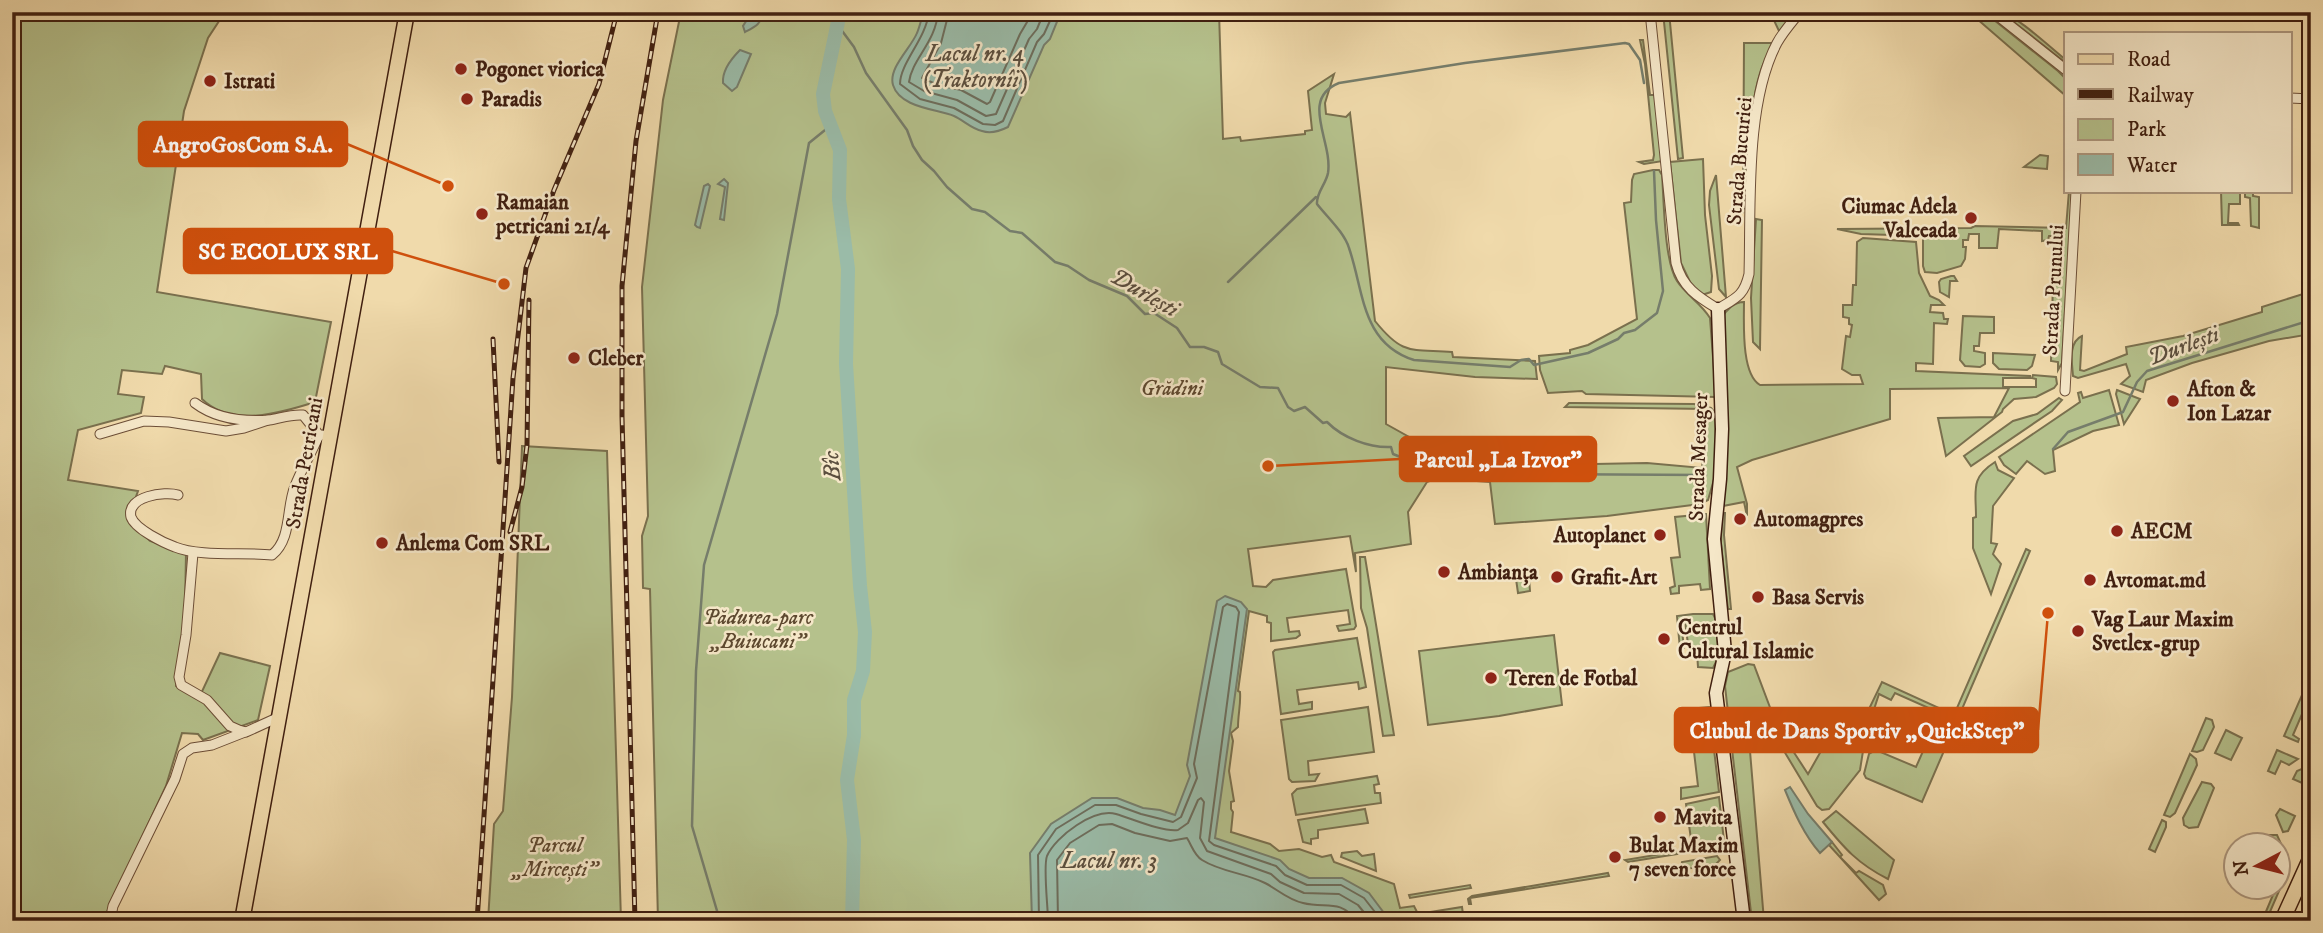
<svg xmlns="http://www.w3.org/2000/svg" width="2323" height="933" font-family="'IM FELL DW Pica',serif">
<style>
.green{fill:#b5c18c;stroke:#7a704e;stroke-width:2}
.water{fill:#9abba8;stroke:#767d6b;stroke-width:2}
.lines{fill:none;stroke-linecap:round;stroke-linejoin:round}
.shore{stroke:#6d6d5c;stroke-width:2}
.stream{stroke:#767d6b;stroke-width:2.5}
.river{stroke:#9abba8;stroke-width:14}
.street-casing{stroke:#6c4e37;stroke-width:11}
.secondary-casing{stroke:#401f10;stroke-width:15}
.primary-casing{stroke:#401f10;stroke-width:17}
.street{stroke:#f5e7c8;stroke-width:9}
.secondary{stroke:#f5e7c8;stroke-width:12}
.primary{stroke:#f0daab;stroke-width:14}
.rail-casing{stroke:#401f10;stroke-width:5}
.rail{stroke:#f5e7c8;stroke-width:2.5;stroke-dasharray:8;stroke-linecap:butt}
.poi-dot{fill:#8f2418;stroke:#f5e7c8;stroke-width:2.5}
.labels{text-anchor:middle;stroke-width:5;stroke-linejoin:round;paint-order:stroke}
.poi-label{font-size:21px;font-weight:bold;fill:#401f10;stroke:#f5e7c8;text-anchor:start}
.street-label{font-size:21px;fill:#401f10;stroke:#f5e7c8}
.park-label{font-size:21px;font-style:italic;fill:#5d482f;stroke:#f5e7c8}
.water-label{font-size:23px;font-style:italic;fill:#5b4e3e;stroke:#f5e7c8}
.leader{fill:none;stroke:#cf500d;stroke-width:2.5}
.callout-dot{fill:#cf500d;stroke:#f5e7c8;stroke-width:2.5}
.callout{fill:#cf500d;stroke:#cf500d;stroke-width:2.5}
.callout-label{font-size:23px;text-anchor:middle;font-weight:bold;fill:#fff}
</style>
<rect width="100%" height="100%" fill="#f0daab"/>
<filter id="stains"><feTurbulence type="fractalNoise" baseFrequency=".00286" numOctaves="4"/><feColorMatrix values="0 0 0 0 .2 0 0 0 0 .09 0 0 0 0 .02 0 0 0 .5 -.17"/></filter>
<radialGradient id="worn" r=".72"><stop offset=".6" stop-color="#630" stop-opacity="0"/><stop offset="1" stop-color="#630" stop-opacity=".3"/></radialGradient>
<g class="green">
<path d="M 12,12 L 225,12 L 208,38 L 184,111 L 157,292 L 331,322 L 315,402 C 281,413 231,428 202,399 L 201,374 L 165,366 L 162,374 L 122,370 L 118,394 L 144,397 L 141,413 L 78,430 L 68,480 L 138,491 L 128,519 L 150,541 L 186,553 L 185,610 L 176,686 L 199,698 L 220,653 L 270,666 L 258,720 L 203,740 L 198,734 L 182,733 L 166,786 L 106,914 L 106,921 L 12,921 Z"/>
<path d="M 681,12 L 1219,12 L 1223,139 L 1240,137 L 1241,141 L 1305,134 L 1305,131 L 1312,130 L 1308,91 L 1334,74 L 1325,103 L 1326,114 L 1346,117 L 1350,113 L 1375,321 C 1403,356 1411,349 1452,352 L 1453,357 L 1535,361 L 1537,379 L 1475,377 L 1386,367 L 1386,424 L 1438,453 L 1540,460 L 1541,465 L 1647,463 L 1702,468 L 1707,409 L 1565,407 L 1569,403 L 1575,403 L 1694,404 L 1711,408 L 1715,413 L 1717,469 L 1708,500 L 1700,504 L 1607,516 L 1495,524 L 1490,482 L 1437,478 L 1427,482 L 1408,512 L 1411,544 L 1355,553 L 1356,572 L 1350,536 L 1248,549 L 1253,586 L 1266,587 L 1273,580 L 1346,569 L 1356,626 L 1354,629 L 1339,631 L 1337,626 L 1350,624 L 1348,610 L 1287,618 L 1289,632 L 1299,631 L 1300,635 L 1296,638 L 1271,641 L 1271,623 L 1267,622 L 1267,616 L 1249,611 L 1238,691 L 1240,692 C 1241,704 1238,714 1238,727 L 1231,733 L 1233,741 L 1229,771 L 1234,801 L 1231,802 L 1231,809 L 1233,812 L 1231,832 L 1270,844 L 1279,851 L 1299,849 L 1322,857 L 1331,855 L 1334,862 L 1394,884 L 1400,908 L 1414,906 L 1418,914 L 1462,907 L 1464,921 L 658,921 L 650,589 L 643,588 L 642,536 L 648,516 L 642,287 L 663,100 Z"/>
<polygon points="1663,12 1669,12 1683,158 1678,159"/>
<polygon points="1770,12 1795,12 1780,33"/>
<polygon points="1969,12 1984,12 2058,71 2066,79 2066,96"/>
<path d="M 2001,12 C 2016,15 2052,49 2066,60 L 2066,63 Z"/>
<polygon points="1640,40 1643,40 1650,95 1656,95 1663,161 1644,164 1639,162 1653,160 1654,155 1645,64"/>
<path d="M 1744,43 L 1773,43 C 1769,53 1763,63 1760,73 C 1746,118 1753,168 1743,213 Z"/>
<polygon points="2309,110 2311,110 2308,245 2304,244"/>
<polygon points="2040,155 2048,156 2047,169 2024,167"/>
<polygon points="1703,159 1705,215 1712,276 1711,292 1702,295 1692,286 1681,263 1670,162"/>
<path d="M 1653,170 L 1659,170 L 1662,175 C 1664,200 1664,261 1677,281 C 1686,295 1701,303 1710,318 L 1716,397 L 1586,394 L 1582,391 L 1548,393 L 1540,370 L 1539,356 L 1570,353 L 1570,350 L 1588,345 L 1637,319 L 1624,203 L 1631,202 L 1632,180 L 1634,174 Z"/>
<polygon points="1716,175 1726,297 1719,289 1709,205 1710,191"/>
<polygon points="2069,191 2072,191 2062,363 2058,370 2058,362 2051,361 2054,240 2057,240 2056,236 2049,236 2048,240 2042,241 2042,231 1999,229 1997,248 1979,248 1979,234 1969,234 1968,240 1963,240 1963,247 1966,247 1965,259 1961,266 1937,273 1925,272 1923,266 1923,236 1861,234 1837,229 1971,228 1975,226 2066,228"/>
<polygon points="2221,191 2240,191 2240,204 2229,204 2228,223 2238,223 2239,225 2222,225"/>
<polygon points="2245,191 2253,191 2253,196 2259,197 2259,228 2251,226 2250,198 2245,197"/>
<polygon points="1756,219 1762,220 1760,349 1753,342 1751,298"/>
<path d="M 1863,238 L 1916,242 L 1919,273 L 1930,296 L 1939,300 L 1944,305 L 1931,305 L 1930,312 L 1943,313 L 1944,319 L 1948,319 L 1947,324 L 1934,323 L 1933,364 L 1916,363 L 1916,371 L 2030,376 L 2030,378 L 2003,378 L 2003,387 L 2036,387 L 2036,379 L 2032,378 L 2033,375 L 2056,377 L 2057,384 L 2054,388 L 2036,397 L 2014,399 L 2003,409 L 2002,412 L 1946,456 L 1938,418 L 1994,417 L 2009,388 L 1890,389 L 1890,419 L 1752,460 L 1737,467 L 1747,504 L 1747,516 L 1744,502 L 1723,506 L 1722,318 C 1726,310 1734,302 1744,302 C 1744,323 1741,374 1760,385 L 1863,384 L 1860,375 L 1852,375 L 1842,369 L 1846,336 L 1850,337 L 1852,325 L 1849,324 L 1849,318 L 1843,317 L 1843,305 L 1852,305 L 1853,285 L 1856,285 L 1857,242 Z"/>
<polygon points="1951,276 1954,276 1957,281 1950,281 1949,297 1940,292 1939,282 1941,279"/>
<path d="M 2303,294 L 2304,298 L 2311,296 L 2311,334 L 2269,341 L 2192,363 L 2146,380 L 2143,392 L 2121,384 L 2130,376 L 2126,364 L 2078,378 L 2073,376 C 2072,363 2068,342 2082,336 L 2080,370 L 2084,371 L 2127,354 L 2126,347 L 2183,336 L 2262,312 L 2262,307 Z"/>
<polygon points="1963,316 1994,317 1994,333 1980,333 1979,346 1974,346 1974,351 1985,353 1985,364 1980,367 1965,366 1960,360"/>
<polygon points="1993,353 2035,355 2032,366 2027,370 1999,369 1993,363"/>
<polygon points="2109,390 2119,425 2093,431 2053,450 2055,471 2045,474 2027,461 2016,474 2004,465 1999,457 2080,402 2078,393 2081,392 2083,398"/>
<polygon points="2117,390 2140,399 2124,424 2116,394"/>
<polygon points="2059,398 2062,400 2052,411 1971,466 1964,456 2013,421 2037,414"/>
<polygon points="522,446 607,451 621,921 488,921 494,824 503,811 512,697"/>
<path d="M 1995,462 L 1998,470 L 2014,478 L 1993,506 L 1991,543 L 1997,544 L 1993,554 L 2001,564 L 1991,594 L 1973,548 L 1973,518 L 1976,517 C 1976,490 1970,478 1995,462 Z"/>
<polygon points="1722,513 1725,513 1724,535 1731,609 1728,609 1721,543"/>
<polygon points="1706,514 1710,589 1701,590 1700,584 1679,586 1679,593 1671,594 1670,588 1675,586 1671,558 1680,557 1675,517"/>
<polygon points="2026,549 2030,551 1922,802 1866,778 1864,774 1869,754 1876,750 1916,767 1940,713 1895,693 1891,700 1879,694 1865,737 1859,740 1855,738 1882,682 1954,715"/>
<polygon points="1360,557 1365,557 1394,735 1383,736 1367,628 1361,608"/>
<polygon points="1529,578 1530,591 1518,593 1516,579"/>
<polygon points="1693,614 1713,614 1715,618 1719,656 1713,668 1698,667 1697,652 1689,652 1685,621 1681,622 1684,648 1680,649 1677,616"/>
<polygon points="1554,635 1562,705 1499,716 1428,725 1419,651"/>
<polygon points="1357,638 1366,687 1359,689 1358,682 1297,690 1299,704 1312,702 1312,709 1281,714 1273,652 1275,650"/>
<polygon points="1748,664 1754,665 1780,734 1734,733 1730,730 1725,686 1728,672"/>
<polygon points="2302,695 2309,698 2293,735 2299,739 2298,742 2284,736"/>
<polygon points="1368,707 1374,752 1308,761 1309,775 1319,774 1315,781 1292,782 1289,779 1281,720"/>
<polygon points="1709,707 1719,792 1681,799 1681,788 1698,786 1689,709"/>
<polygon points="2206,718 2212,720 2214,727 2203,750 2197,752 2192,751"/>
<polygon points="2226,730 2242,738 2231,760 2215,753"/>
<polygon points="1799,737 1793,751 1808,774 1829,737 1863,751 1860,770 1829,809 1822,810 1817,806 1781,746 1785,746 1784,743"/>
<polygon points="1753,742 1755,749 1750,751 1764,921 1752,921 1732,749"/>
<polygon points="2277,750 2298,759 2289,765 2281,761 2275,774 2268,771"/>
<polygon points="2190,754 2196,759 2197,765 2175,813 2170,817 2164,815"/>
<polygon points="2311,765 2309,786 2293,779 2297,771"/>
<polygon points="1377,776 1379,784 1374,785 1375,793 1380,793 1381,803 1296,815 1292,794 1297,789"/>
<polygon points="2202,782 2211,784 2214,788 2198,827 2189,828 2184,825 2183,818"/>
<polygon points="1719,797 1724,841 1692,846 1686,804"/>
<polygon points="1365,809 1368,823 1318,830 1318,838 1311,839 1311,844 1303,842 1298,820"/>
<polygon points="2280,809 2295,816 2288,831 2283,832 2276,815"/>
<path d="M 1836,811 L 1894,860 L 1888,879 C 1858,864 1844,848 1823,822 Z"/>
<polygon points="2162,820 2166,822 2166,827 2155,852 2149,849"/>
<polygon points="2250,835 2277,835 2282,846 2278,856 2278,846 2245,845"/>
<polygon points="1832,842 1842,855 1840,857 1856,873 1859,871 1883,885 1886,894 1879,900 1829,845"/>
<polygon points="1685,850 1683,853 1628,862 1625,860"/>
<polygon points="1357,851 1362,856 1374,854 1376,871 1341,857 1342,853"/>
<polygon points="1717,856 1720,860 1713,867 1673,869 1681,868 1682,862"/>
<polygon points="2283,871 2286,875 2266,921 2262,921"/>
<polygon points="1608,873 1609,876 1470,898 1471,904 1469,904 1468,899 1472,896"/>
<polygon points="1470,885 1471,888 1410,898 1409,895"/>
</g>
<g class="water">
<path d="M 752,12 L 762,12 C 762,24 755,27 745,32 L 743,26 Z"/>
<path d="M 924,12 L 1061,12 L 1050,39 L 1044,45 L 1008,127 C 1000,131 991,134 982,131 C 972,129 963,120 954,116 C 937,109 900,108 893,85 C 888,68 911,48 917,33 C 920,26 921,19 924,12 Z"/>
<path d="M 740,50 L 751,54 L 737,87 L 732,91 L 723,83 C 722,71 732,58 740,50 Z"/>
<polygon points="724,179 728,183 724,220 720,219 725,187 718,184"/>
<polygon points="708,184 710,186 700,228 697,227 695,225 704,186"/>
<polygon points="1225,596 1241,602 1247,609 1215,838 1280,860 1289,869 1309,878 1342,878 1369,893 1390,921 1032,921 1030,853 1051,824 1092,798 1117,798 1143,808 1160,810 1175,815 1190,776 1187,765 1217,601"/>
<path d="M 1790,787 L 1808,814 L 1832,842 L 1820,853 C 1804,835 1794,812 1785,790 Z"/>
</g>
<g class="lines">
<g class="shore">
<path d="M 929,12 C 926,39 900,63 900,84 L 920,99 L 954,108 L 983,124 L 995,125 L 1003,121 L 1037,42 L 1044,34 L 1054,12"/>
<path d="M 938,12 C 936,42 912,59 909,82 L 924,91 L 957,100 L 986,116 L 996,114 L 1029,39 L 1037,29 L 1044,12"/>
<polyline points="949,12 941,43 922,78 938,85 961,90 987,104 990,102 1020,34 1033,12"/>
<polyline points="1039,921 1038,855 1056,829 1095,805 1116,805 1141,814 1173,822 1181,817 1197,778 1194,764 1223,607 1227,604 1236,607 1239,612 1209,841 1214,845 1276,866 1285,875 1307,885 1341,885 1364,898 1382,921"/>
<path d="M 1048,921 C 1048,907 1043,866 1047,856 C 1056,836 1094,808 1116,814 C 1133,819 1162,832 1178,830 L 1188,823 L 1198,800 L 1201,798 L 1204,802 L 1200,838 L 1207,851 L 1271,874 L 1280,882 L 1304,893 L 1339,894 L 1358,905 L 1371,921"/>
<path d="M 1058,921 L 1057,860 L 1070,843 L 1099,825 L 1112,824 L 1135,833 L 1170,841 L 1187,838 C 1192,846 1194,855 1202,860 C 1221,872 1245,873 1265,883 C 1277,889 1288,900 1303,903 C 1326,909 1339,898 1357,921"/>
</g>
<g class="stream">
<path d="M 837,24 L 854,47 L 866,73 L 907,130 L 913,146 L 922,160 L 934,171 L 947,187 L 972,209 L 985,212 L 1010,231 L 1022,233 L 1055,262 L 1068,266 L 1089,280 L 1127,296 L 1145,314 L 1154,313 L 1177,328 L 1190,347 L 1204,347 L 1218,352 L 1222,364 L 1260,387 L 1278,388 L 1288,407 L 1294,411 L 1305,407 L 1323,423 L 1327,422 C 1343,438 1369,448 1391,447 L 1393,454 L 1408,460 L 1416,467 L 1500,474 L 1706,475"/>
<path d="M 1644,83 L 1640,60 L 1629,44 L 1625,43 L 1465,63 L 1339,83 C 1299,99 1333,141 1328,173 C 1326,184 1316,193 1317,204 C 1327,217 1344,232 1349,248 C 1364,291 1361,343 1414,360 L 1510,367 L 1521,360 L 1529,359 L 1534,365 L 1588,353 L 1618,339 L 1624,333 L 1635,330 L 1657,313 L 1663,291 L 1656,220 L 1654,171"/>
<polyline points="1228,282 1316,197"/>
<polyline points="2053,449 2068,432 2123,412 2137,382 2147,371 2311,320"/>
<polyline points="720,921 692,826 696,671 704,565 777,314 809,143 830,126"/>
</g>
<polyline class="river" points="840,12 823,94 825,111 840,150 839,199 848,269 846,364 860,586 865,632 863,671 854,700 854,735 847,780 854,840 852,921"/>
<defs>
<g id="street">
<path d="M 1650,12 L 1676,263 C 1682,287 1698,297 1718,309 C 1736,298 1744,296 1749,274 C 1751,206 1745,103 1777,43 C 1783,32 1792,22 1800,12"/>
<polyline points="1993,12 2066,70"/>
<polyline points="2290,98 2311,99"/>
<polyline points="2065,391 2076,191"/>
<path d="M 195,403 C 215,418 243,422 269,420 C 281,418 291,414 303,415 L 319,435 L 322,435"/>
<polyline points="100,434 144,421 169,422 226,431 244,428 268,420"/>
<path d="M 178,495 C 165,491 126,496 131,517 C 135,529 164,543 175,547 C 199,557 244,552 272,555 C 292,539 286,508 295,486 C 301,470 312,452 319,435"/>
<polyline points="193,553 186,635 179,677 181,685 207,700 230,726 239,730 246,732 279,717"/>
<polyline points="110,921 113,906 175,779 183,754 192,748 212,745 245,732"/>
</g>
<polyline id="secondary" points="1718,309 1722,429 1720,479 1714,539 1725,652 1716,693 1744,921"/>
<g id="primary">
<polyline points="242,921 407,12"/>
<polyline points="2282,921 2311,857"/>
</g>
</defs>
<use href="#street" class="street-casing"/>
<use href="#secondary" class="secondary-casing"/>
<use href="#primary" class="primary-casing"/>
<use href="#street" class="street"/>
<use href="#secondary" class="secondary"/>
<use href="#primary" class="primary"/>
<defs>
<g id="rail">
<polyline points="493,339 499,462"/>
<polyline points="510,532 522,487 527,445 529,300"/>
<polyline points="477,921 513,378 526,268 554,190 599,84 617,12"/>
<polyline points="635,921 622,416 622,286 636,141 658,12"/>
</g>
</defs>
<use href="#rail" class="rail-casing"/>
<use href="#rail" class="rail"/>
</g>
<g class="poi-dot">
<circle cx="461" cy="69" r="7"/>
<circle cx="210" cy="81" r="7"/>
<circle cx="467" cy="99" r="7"/>
<circle cx="482" cy="214" r="7"/>
<circle cx="1971" cy="218" r="7"/>
<circle cx="574" cy="358" r="7"/>
<circle cx="2173" cy="401" r="7"/>
<circle cx="1740" cy="519" r="7"/>
<circle cx="2117" cy="531" r="7"/>
<circle cx="1660" cy="535" r="7"/>
<circle cx="382" cy="543" r="7"/>
<circle cx="1444" cy="572" r="7"/>
<circle cx="1557" cy="577" r="7"/>
<circle cx="2090" cy="580" r="7"/>
<circle cx="1758" cy="597" r="7"/>
<circle cx="2078" cy="631" r="7"/>
<circle cx="1664" cy="639" r="7"/>
<circle cx="1491" cy="678" r="7"/>
<circle cx="1660" cy="817" r="7"/>
<circle cx="1615" cy="857" r="7"/>
</g>
<g class="labels">
<g class="poi-label">
<text x="475" y="76">Pogonet viorica</text>
<text x="224" y="88">Istrati</text>
<text x="481" y="106">Paradis</text>
<text x="496" y="209">Ramaian<tspan x="496" dy="24">petricani 21/4</tspan></text>
<text x="1957" y="213" text-anchor="end">Ciumac Adela<tspan x="1957" dy="24">Valceada</tspan></text>
<text x="588" y="365">Cleber</text>
<text x="2187" y="396">Afton &amp;<tspan x="2187" dy="24">Ion Lazar</tspan></text>
<text x="1754" y="526">Automagpres</text>
<text x="2131" y="538">AECM</text>
<text x="1646" y="542" text-anchor="end">Autoplanet</text>
<text x="396" y="550">Anlema Com SRL</text>
<text x="1458" y="579">Ambianța</text>
<text x="1571" y="584">Grafit-Art</text>
<text x="2104" y="587">Avtomat.md</text>
<text x="1772" y="604">Basa Servis</text>
<text x="2092" y="626">Vag Laur Maxim<tspan x="2092" dy="24">Svetlex-grup</tspan></text>
<text x="1678" y="634">Centrul<tspan x="1678" dy="24">Cultural Islamic</tspan></text>
<text x="1505" y="685">Teren de Fotbal</text>
<text x="1674" y="824">Mavita</text>
<text x="1629" y="852">Bulat Maxim<tspan x="1629" dy="24">7 seven force</tspan></text>
</g>
<g class="street-label">
<text transform="translate(1739 161) rotate(-85)" y="7">Strada Bucuriei</text>
<text transform="translate(2053 290) rotate(-87)" y="7">Strada Prunului</text>
<text transform="translate(1698 457) rotate(-88)" y="7">Strada Mesager</text>
<text transform="translate(304 463) rotate(-80)" y="7">Strada Petricani</text>
</g>
<g class="park-label">
<text x="1172" y="395">Grădini</text>
<text x="758" y="624">Pădurea-parc<tspan x="758" dy="24">„Buiucani”</tspan></text>
<text x="555" y="852">Parcul<tspan x="555" dy="24">„Mircești”</tspan></text>
</g>
<g class="water-label">
<text x="975" y="61">Lacul nr. 4<tspan x="975" dy="26">(Traktornîi)</tspan></text>
<text transform="translate(1145 292) rotate(30)" y="8">Durlești</text>
<text transform="translate(2183 345) rotate(-20)" y="8">Durlești</text>
<text transform="translate(831 466) rotate(-94)" y="8">Bîc</text>
<text x="1109" y="868">Lacul nr. 3</text>
</g>
</g>
<path class="leader" d="M448 186L347 144M504 284L392 251M1268 466L1400 459M2048 613L2038 730"/>
<g class="callout-dot">
<circle cx="448" cy="186" r="7"/>
<circle cx="504" cy="284" r="7"/>
<circle cx="1268" cy="466" r="7"/>
<circle cx="2048" cy="613" r="7"/>
</g>
<g class="callout">
<rect x="139" y="122" width="208" height="44" rx="7"/>
<rect x="184" y="229" width="208" height="44" rx="7"/>
<rect x="1400" y="437" width="196" height="44" rx="7"/>
<rect x="1675" y="708" width="363" height="44" rx="7"/>
</g>
<g class="callout-label">
<text x="243" y="152">AngroGosCom S.A.</text>
<text x="288" y="259">SC ECOLUX SRL</text>
<text x="1498" y="467">Parcul „La Izvor”</text>
<text x="1857" y="738">Clubul de Dans Sportiv „QuickStep”</text>
</g>
<rect width="2323" height="933" fill="none" stroke="#f0daab" stroke-width="42"/>
<rect x="14" y="14" width="2295" height="905" fill="none" stroke="#401f10" stroke-width="3.5"/>
<rect x="21" y="21" width="2281" height="891" fill="none" stroke="#401f10" stroke-width="2"/>
<rect x="2064" y="32" width="228" height="161" fill="#f5e7c8" stroke="#ad977e" stroke-width="2"/>
<rect x="2078" y="54" width="35" height="10" fill="#f0daab" stroke="#ad977e" stroke-width="2"/>
<text x="2127" y="66" font-size="21" fill="#401f10">Road</text>
<rect x="2078" y="89" width="35" height="10" fill="#401f10" stroke="#ad977e" stroke-width="2"/>
<text x="2127" y="102" font-size="21" fill="#401f10">Railway</text>
<rect x="2078" y="119" width="35" height="21" fill="#b5c18c" stroke="#ad977e" stroke-width="2"/>
<text x="2127" y="136" font-size="21" fill="#401f10">Park</text>
<rect x="2078" y="154" width="35" height="21" fill="#9abba8" stroke="#ad977e" stroke-width="2"/>
<text x="2127" y="172" font-size="21" fill="#401f10">Water</text>
<g transform="translate(2257 866) rotate(263)"><circle r="33" fill="#f5e7c8" stroke="#ad977e" stroke-width="2"/>
<path d="M0-5L12 26L0 18L-12 26Z" fill="#8f2418"/>
<text y="-10" font-size="19" font-weight="bold" text-anchor="middle" fill="#401f10">N</text>
</g>
<rect width="100%" height="100%" filter="url(#stains)"/>
<rect width="100%" height="100%" fill="url(#worn)"/>
</svg>
